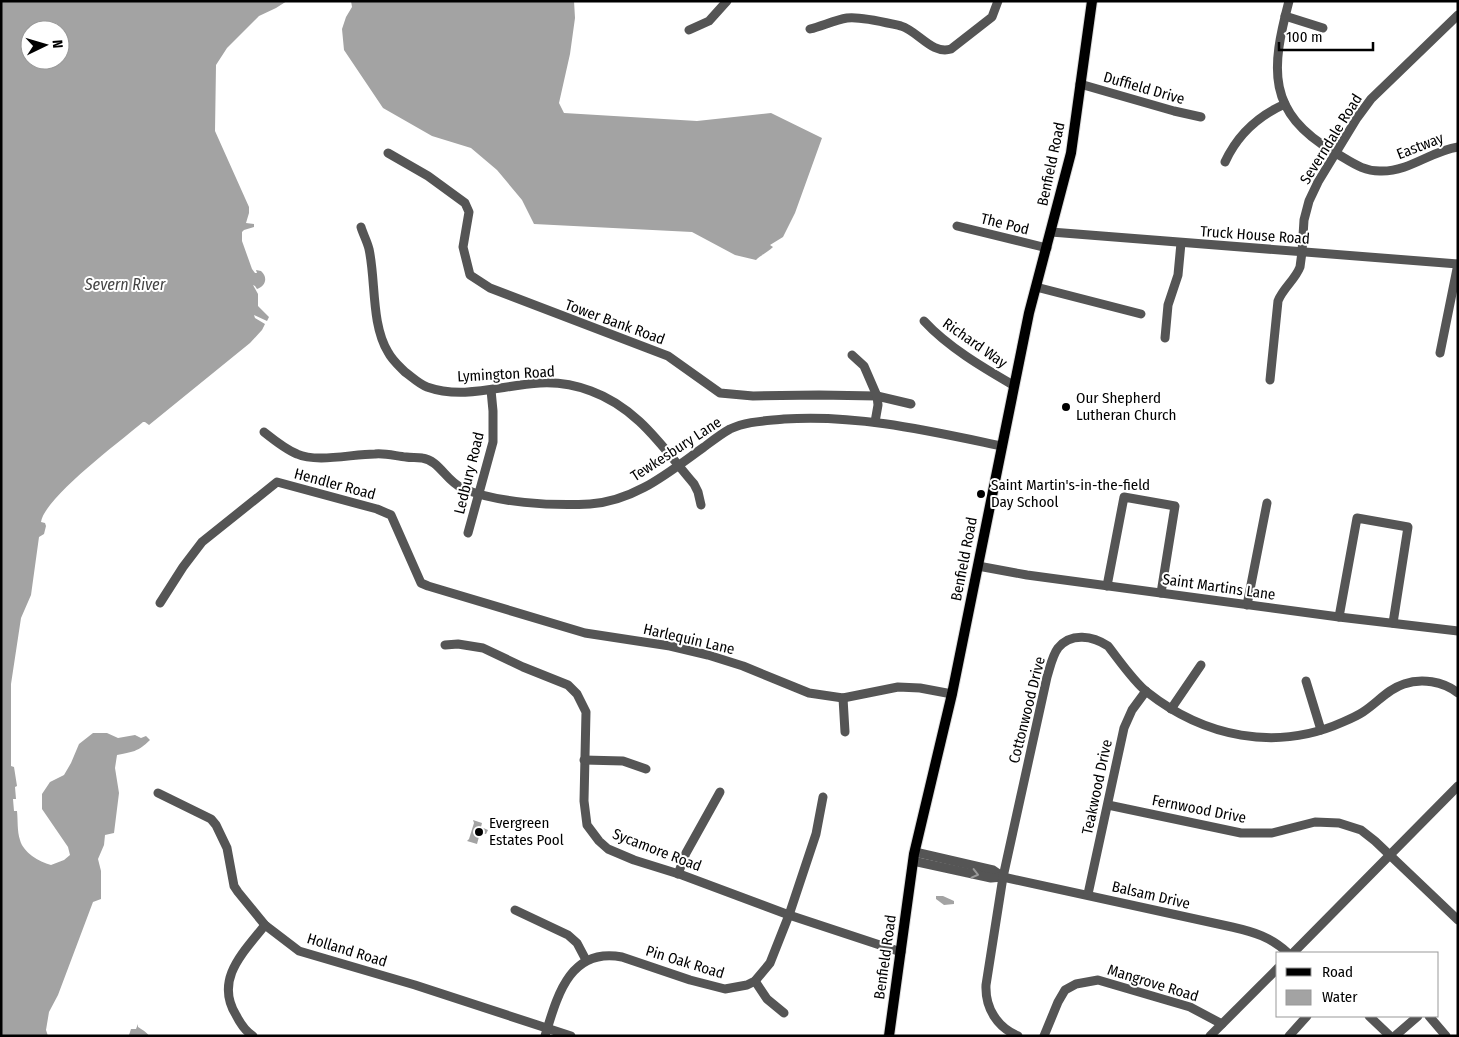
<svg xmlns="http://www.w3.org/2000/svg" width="1459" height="1037" font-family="'Fira Sans Condensed',sans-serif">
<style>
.water{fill:#a3a3a3;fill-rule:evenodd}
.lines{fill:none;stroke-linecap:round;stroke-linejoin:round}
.major-casing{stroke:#dbdbdb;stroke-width:12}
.minor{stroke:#555;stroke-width:9}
.major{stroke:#000;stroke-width:10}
.oneway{stroke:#999}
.poi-dot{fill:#000;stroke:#fff;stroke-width:2}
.labels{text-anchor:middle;stroke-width:4;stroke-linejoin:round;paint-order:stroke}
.street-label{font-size:15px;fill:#000;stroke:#fff}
.poi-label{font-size:15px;fill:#000;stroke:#fff;text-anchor:start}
.water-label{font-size:16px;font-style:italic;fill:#444;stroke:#fff}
</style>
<rect width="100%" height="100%" fill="#fff"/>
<g class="water">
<path d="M 1,1 L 287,1 L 276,8 L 259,16 L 227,48 L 216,65 L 215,131 L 249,207 L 249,213 L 246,223 L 254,224 L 254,227 L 244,230 L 242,232 L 242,241 L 252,269 L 255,273 L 257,273 L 256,270 L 261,271 C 268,277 266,286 257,289 L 255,286 L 253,285 L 258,294 L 258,306 L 269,317 L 267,321 L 254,315 L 255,318 L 265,324 L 262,330 L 250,343 L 149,425 L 145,422 L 143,422 C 122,440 44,498 41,522 L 45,523 L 46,526 L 44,534 L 39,537 L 31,595 L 21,618 L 11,684 L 11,766 L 14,767 L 17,786 L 15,787 L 16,799 L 13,799 L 14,811 L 17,811 C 18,820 17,831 20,840 C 23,852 39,862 51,865 L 64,860 L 70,855 L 68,847 L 42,809 L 42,794 L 50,782 L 64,775 L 71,763 L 79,744 L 93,733 L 107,733 L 118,738 L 135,735 L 141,738 L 146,736 L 150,740 C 138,752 132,752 117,755 L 115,768 L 119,793 L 114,833 L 105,835 L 104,845 L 98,859 L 101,871 L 101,899 L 93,902 L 58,995 L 49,1012 L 46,1030 L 48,1036 L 1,1036 ZM 30,30 L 60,30 L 60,60 L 30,60 Z"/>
<path d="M 351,1 L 574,1 L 575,18 L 570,54 L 559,103 L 564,113 L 697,121 L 771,113 L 822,138 L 795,213 L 783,237 L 770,245 L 773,247 C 768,252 761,255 756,260 L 735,255 L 692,232 L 534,224 L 522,200 L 497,170 L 471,148 L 432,136 L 383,108 L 344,50 L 342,29 L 346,17 L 352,7 Z"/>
<polygon points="473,820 482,823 481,827 488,830 486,834 480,833 477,844 467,841 469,839 474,823"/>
<polygon points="936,896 943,896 954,901 954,904 944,905 936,899"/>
<path d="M 138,1024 L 138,1027 C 141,1029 147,1032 149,1036 L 127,1036 L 129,1035 L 131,1029 L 136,1029 Z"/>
</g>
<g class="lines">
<defs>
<polyline id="major" points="889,1036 914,854 952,694 1029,313 1071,153 1092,1"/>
</defs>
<use href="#major" class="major-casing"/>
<g class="minor">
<path d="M 1289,1 C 1271,69 1266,112 1334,152 C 1350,161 1363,172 1382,171 C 1410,171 1431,151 1458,147"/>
<polyline points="1285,16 1323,28"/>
<path d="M 810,29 C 822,26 835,20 847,18 C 861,16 887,23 901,26 C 918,31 932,55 951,49 L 992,17 L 998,1"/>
<polyline points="689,30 709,21 727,1"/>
<polyline points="1080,84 1174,111 1201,117"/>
<polyline points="388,153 428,176 465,203 469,212 463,247 470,275 490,288 668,356 720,393 753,396 819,395 877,396 911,404"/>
<path d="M 1225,162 C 1237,136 1258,116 1285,104"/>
<polyline points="957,226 1047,248"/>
<path d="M 361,227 C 363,234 367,241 369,249 C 376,281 371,324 388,352 C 392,360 399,366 405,372 C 412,377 419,384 427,387 C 464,400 502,385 540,383 C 557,382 575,385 591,391 C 638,408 663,448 694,484 L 698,492 L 701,505"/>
<polyline points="1051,232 1458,264"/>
<polyline points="1036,287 1141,314"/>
<path d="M 924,321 C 948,347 982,367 1013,385"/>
<polyline points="1165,338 1168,305 1178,275 1181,243"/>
<polyline points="1440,353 1458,264"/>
<polyline points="852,355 864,366 877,396 878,405 875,422"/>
<path d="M 1270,380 L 1278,301 C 1283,288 1295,280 1300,267 L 1302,252 L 1304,220 L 1309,201 L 1318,182 L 1357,118 L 1371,99 L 1458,15"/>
<path d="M 264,432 C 274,440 285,449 297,454 C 317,463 352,454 375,454 C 385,453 396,456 406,457 C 411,458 417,457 422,458 C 439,460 446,481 462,488 C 496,503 552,506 590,504 C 635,501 669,472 704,447 C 712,441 721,434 730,429 C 747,421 766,421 784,419 C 858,414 930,431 1002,446"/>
<polyline points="468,533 493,442 493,411 491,390"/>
<polyline points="978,566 1027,575 1339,617 1458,631"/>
<polyline points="1107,586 1124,497 1175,506 1161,593"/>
<polyline points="160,603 183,567 202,542 277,482 377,509 391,515 421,583 428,586 585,633 670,646 708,655 743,666 809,693 843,698 898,687 920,688 952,694"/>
<polyline points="1247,605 1267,503"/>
<polyline points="1339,617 1357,518 1408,527 1393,623"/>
<polyline points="445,645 458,644 483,648 523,667 568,685 577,694 586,712 584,801 587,825 599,841 608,849 634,860 682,875 789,915 901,952"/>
<polyline points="1306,681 1321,730"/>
<polyline points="843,698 845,732"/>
<polyline points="1171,709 1201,665"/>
<polyline points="584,760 623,761 646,769"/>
<polyline points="158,793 211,819 216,825 227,848 234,886 238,892 265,925 299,951 415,985 571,1036"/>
<polyline points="1108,805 1241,833 1272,833 1315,822 1339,823 1361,830 1375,841 1458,920"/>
<polyline points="915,852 993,870 1003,877"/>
<path d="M 913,861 L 991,878 L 1003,877 L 1232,927 C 1254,932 1271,937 1288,953"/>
<polyline points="678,874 686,853 720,792"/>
<polyline points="1088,894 1124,728 1132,710 1146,691"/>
<polyline points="515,910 568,935 577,943 586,960"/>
<polyline points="1293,953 1458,786"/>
<polyline points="755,981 767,999 784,1013"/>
<polyline points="1369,1016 1390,1036"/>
<polyline points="1429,1016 1446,1036"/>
<path d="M 253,1036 C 245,1031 240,1023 236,1015 C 214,979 244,952 265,925"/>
<path d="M 545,1036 C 557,997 569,947 622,957 L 690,980 L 725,989 L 747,985 L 755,981 L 770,963 L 789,915 L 816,834 L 823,797"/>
<path d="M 1018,1036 C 997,1027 985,1008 986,985 L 1003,877 L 1047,677 C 1050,668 1052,656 1058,648 C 1071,632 1093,636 1108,646 C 1119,660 1134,682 1147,692 C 1204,737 1276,752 1343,722 C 1350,719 1357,716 1363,712 C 1377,703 1388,689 1404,684 C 1421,678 1443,681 1458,693"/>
<polyline points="1044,1036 1058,1002 1065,990 1076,984 1098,980 1190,1007 1222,1024"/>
<polyline points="1210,1036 1278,968"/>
<polyline points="1289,1036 1307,1016"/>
<polyline points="1395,1036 1418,1016"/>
</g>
<use href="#major" class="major"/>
</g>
<defs><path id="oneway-chevron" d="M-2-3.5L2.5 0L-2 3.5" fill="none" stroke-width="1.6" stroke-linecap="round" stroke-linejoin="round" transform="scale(1.25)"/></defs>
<use class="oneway" href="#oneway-chevron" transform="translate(975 874) rotate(14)"/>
<g class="poi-dot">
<circle cx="1066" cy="407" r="5"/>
<circle cx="981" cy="494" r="5"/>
<circle cx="479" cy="832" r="5"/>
</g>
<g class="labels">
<g class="street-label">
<text transform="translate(1144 88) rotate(16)" y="5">Duffield Drive</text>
<text transform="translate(1331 139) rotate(-58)" y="5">Severndale Road</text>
<text transform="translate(1420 146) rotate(-21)" y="5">Eastway</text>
<text transform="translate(1051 164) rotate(-78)" y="5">Benfield Road</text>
<text transform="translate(1005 224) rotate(14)" y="5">The Pod</text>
<text transform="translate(1255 235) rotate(4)" y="5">Truck House Road</text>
<text transform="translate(615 322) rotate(20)" y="5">Tower Bank Road</text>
<text transform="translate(975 343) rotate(35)" y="5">Richard Way</text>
<text transform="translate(506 374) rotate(-3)" y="5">Lymington Road</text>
<text transform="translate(676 449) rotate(-33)" y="5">Tewkesbury Lane</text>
<text transform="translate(469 473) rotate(-76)" y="5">Ledbury Road</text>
<text transform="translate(335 484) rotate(15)" y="5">Hendler Road</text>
<text transform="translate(964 559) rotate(-79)" y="5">Benfield Road</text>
<text transform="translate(1219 587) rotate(8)" y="5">Saint Martins Lane</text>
<text transform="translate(689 639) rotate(13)" y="5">Harlequin Lane</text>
<text transform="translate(1027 710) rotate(-76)" y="5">Cottonwood Drive</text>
<text transform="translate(1097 787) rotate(-78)" y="5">Teakwood Drive</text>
<text transform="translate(1199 809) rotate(11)" y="5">Fernwood Drive</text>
<text transform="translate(657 850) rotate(21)" y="5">Sycamore Road</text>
<text transform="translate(1151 895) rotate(13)" y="5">Balsam Drive</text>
<text transform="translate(347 950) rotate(17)" y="5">Holland Road</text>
<text transform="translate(885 957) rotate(-82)" y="5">Benfield Road</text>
<text transform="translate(685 962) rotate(17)" y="5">Pin Oak Road</text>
<text transform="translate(1153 983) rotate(17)" y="5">Mangrove Road</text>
</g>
<g class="poi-label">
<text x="1076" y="403">Our Shepherd<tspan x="1076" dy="17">Lutheran Church</tspan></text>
<text x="991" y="490">Saint Martin's-in-the-field<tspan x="991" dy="17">Day School</tspan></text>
<text x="489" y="828">Evergreen<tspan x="489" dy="17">Estates Pool</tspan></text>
</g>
<g class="water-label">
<text x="125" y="290">Severn River</text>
</g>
</g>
<rect width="1459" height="1037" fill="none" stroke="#000000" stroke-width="5"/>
<rect x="1276" y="952" width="162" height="65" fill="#ffffff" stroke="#999999"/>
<rect x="1286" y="968" width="25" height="8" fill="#000000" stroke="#999999"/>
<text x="1322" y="977" font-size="15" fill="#000000">Road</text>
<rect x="1286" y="990" width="25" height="15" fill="#a3a3a3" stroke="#999999"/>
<text x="1322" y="1002" font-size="15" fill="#000000">Water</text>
<g transform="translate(45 45) rotate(85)"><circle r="24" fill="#ffffff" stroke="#999999"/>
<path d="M0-4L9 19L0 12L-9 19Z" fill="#000000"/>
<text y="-8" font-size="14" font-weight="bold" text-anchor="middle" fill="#000000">N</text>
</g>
<path d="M1279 42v8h94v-8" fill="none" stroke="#000000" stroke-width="2.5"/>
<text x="1286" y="42" font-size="15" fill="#000000" stroke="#ffffff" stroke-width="4" paint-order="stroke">100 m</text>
</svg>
